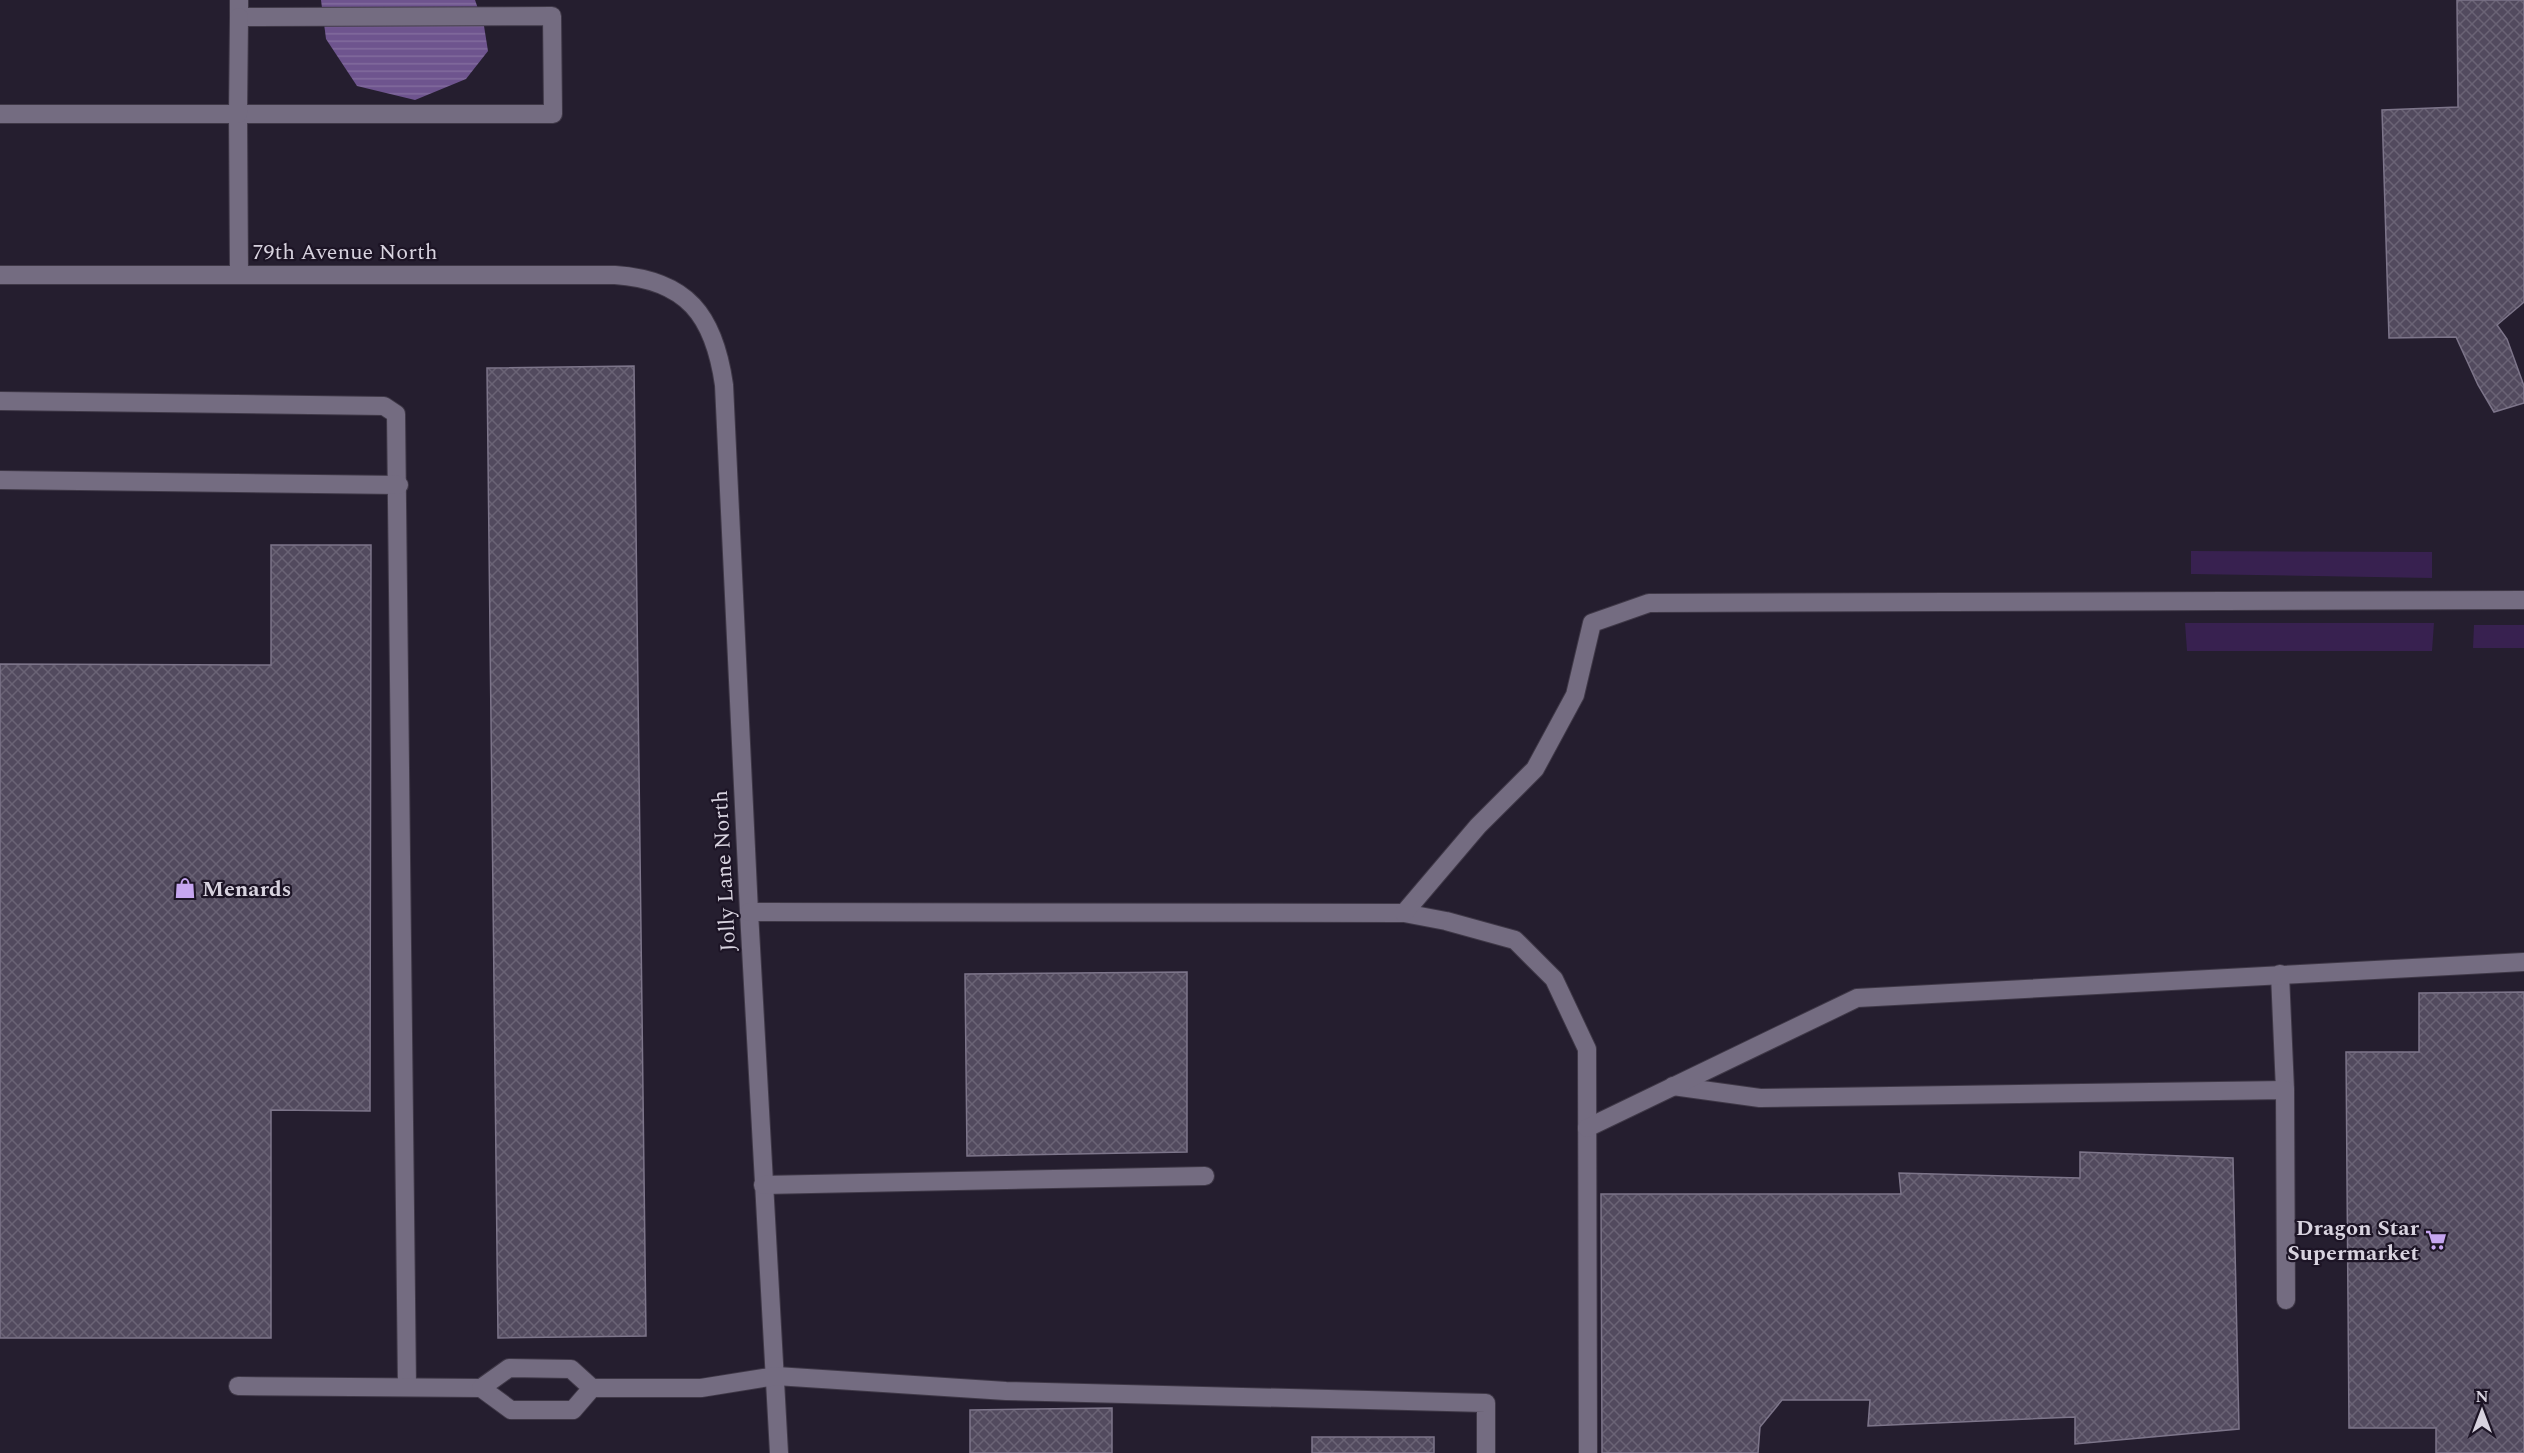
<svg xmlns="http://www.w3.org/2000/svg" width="2524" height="1453" font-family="Spectral,serif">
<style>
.green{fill:#382150}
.water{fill:url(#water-rules)}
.building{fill:url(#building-cross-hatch);stroke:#7d758a;stroke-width:1.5}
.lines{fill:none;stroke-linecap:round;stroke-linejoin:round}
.minor-casing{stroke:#3f3847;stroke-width:20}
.minor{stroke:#746c81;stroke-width:18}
.labels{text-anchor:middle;stroke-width:4.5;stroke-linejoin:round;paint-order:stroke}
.street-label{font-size:22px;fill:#d8d3df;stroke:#1c1425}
.poi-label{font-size:22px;font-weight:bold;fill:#d8d3df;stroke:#1c1425;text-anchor:start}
</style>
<defs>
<pattern id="water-rules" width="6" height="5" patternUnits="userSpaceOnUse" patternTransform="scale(1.5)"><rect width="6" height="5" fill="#6e548e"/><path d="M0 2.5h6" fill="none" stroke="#826c9d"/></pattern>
<pattern id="building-cross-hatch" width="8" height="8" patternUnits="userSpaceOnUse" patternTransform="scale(1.5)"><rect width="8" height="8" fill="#524a5e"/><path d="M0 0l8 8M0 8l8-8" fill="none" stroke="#6a6375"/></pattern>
</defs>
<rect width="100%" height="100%" fill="#251e2f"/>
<g class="green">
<polygon points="2191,551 2432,552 2432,578 2191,574"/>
<polygon points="2185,623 2434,623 2432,651 2187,651"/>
<polygon points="2474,625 2524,625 2524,648 2473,648"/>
</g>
<polygon class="water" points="321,0 475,0 484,26 488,51 466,79 415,100 357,86 326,39"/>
<g class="building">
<polygon points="2457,0 2524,0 2524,302 2497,325 2507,339 2524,386 2524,403 2494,412 2478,385 2456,337 2389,338 2382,110 2458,107"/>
<polygon points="634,366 646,1336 498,1338 487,368"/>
<polygon points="271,545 371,545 370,1111 271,1110 271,1338 0,1338 0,664 271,665"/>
<polygon points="1187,972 1187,1152 967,1156 965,974"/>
<polygon points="2524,992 2524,1453 2436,1453 2436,1428 2349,1428 2346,1052 2419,1052 2419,993"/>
<polygon points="2080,1152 2233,1158 2239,1429 2075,1444 2075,1417 1868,1426 1870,1400 1782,1400 1760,1427 1758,1453 1602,1453 1601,1194 1901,1194 1899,1173 2080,1178"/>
<polygon points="1112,1408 1112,1453 970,1453 970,1410"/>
<rect x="1312" y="1437" width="122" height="16"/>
</g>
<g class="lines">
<defs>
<g id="minor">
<polyline points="239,0 239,17 552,16 553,114 238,114 239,275"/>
<polyline points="0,114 238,114 239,17"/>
<path d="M 0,275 L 615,275 C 687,280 714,315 724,385 L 749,912 L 779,1453"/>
<polyline points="0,401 384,406 396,414 407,1387"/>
<polyline points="0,480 399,485"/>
<polyline points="749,912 1404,913 1446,921 1515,940 1554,979 1587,1049 1588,1453"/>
<polyline points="1404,913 1478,826 1535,769 1575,695 1592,623 1649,603 2524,600"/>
<polyline points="2280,974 2285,1090"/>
<polyline points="1673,1086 1760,1098 2285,1090 2286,1300"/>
<polyline points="1587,1128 1857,998 2524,962"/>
<polyline points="763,1185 1205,1176"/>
<polyline points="238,1386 481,1388"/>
<polyline points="592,1388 573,1410 511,1410 481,1388 509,1368 571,1369 592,1388 701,1388 776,1376 1006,1391 1486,1403 1486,1453"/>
</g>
</defs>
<use href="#minor" class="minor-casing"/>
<use href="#minor" class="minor"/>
</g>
<defs>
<symbol id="shop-bare" viewBox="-9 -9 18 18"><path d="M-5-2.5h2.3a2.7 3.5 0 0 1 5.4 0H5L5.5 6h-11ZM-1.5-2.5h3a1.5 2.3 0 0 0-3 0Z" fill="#c6a6f0" stroke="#1c1425" stroke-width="2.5" paint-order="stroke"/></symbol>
<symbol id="supermarket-bare" viewBox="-9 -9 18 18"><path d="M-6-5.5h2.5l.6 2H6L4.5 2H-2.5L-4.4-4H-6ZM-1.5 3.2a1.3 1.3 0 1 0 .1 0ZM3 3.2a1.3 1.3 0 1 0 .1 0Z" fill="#c6a6f0" stroke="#1c1425" stroke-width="2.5" paint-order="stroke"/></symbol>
</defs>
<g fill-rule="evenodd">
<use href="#shop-bare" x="170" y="873" width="30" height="30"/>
<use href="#supermarket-bare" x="2421" y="1225" width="30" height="30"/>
</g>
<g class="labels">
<g class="street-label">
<text x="345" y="259">79th Avenue North</text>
<text transform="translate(723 871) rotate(-93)" y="8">Jolly Lane North</text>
</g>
<g class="poi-label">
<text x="202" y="896">Menards</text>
<text x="2419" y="1235" text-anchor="end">Dragon Star<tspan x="2419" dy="25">Supermarket</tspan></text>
</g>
</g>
<g transform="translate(2482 1411)" stroke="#1c1425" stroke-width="4.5" paint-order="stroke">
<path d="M0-4.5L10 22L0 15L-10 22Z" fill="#d8d3df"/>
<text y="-9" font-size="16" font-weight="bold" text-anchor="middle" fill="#d8d3df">N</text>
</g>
</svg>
